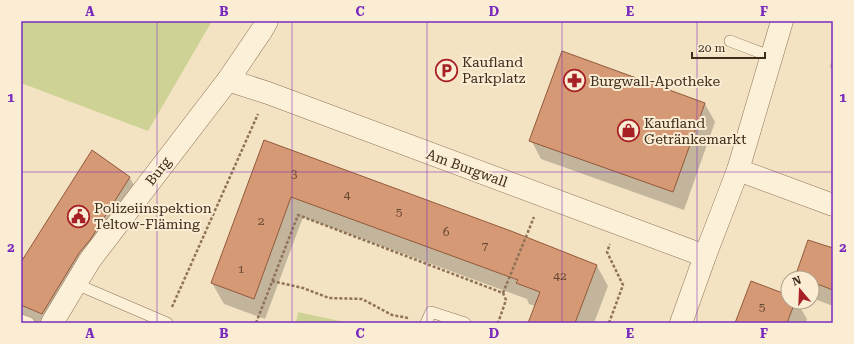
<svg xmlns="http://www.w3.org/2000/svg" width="854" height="344" font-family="'Roboto Serif',serif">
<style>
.green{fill:#ced395}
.shadow{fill:#0003}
.building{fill:#d69975;stroke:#92593a}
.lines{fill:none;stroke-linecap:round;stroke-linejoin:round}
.service-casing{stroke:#907357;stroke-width:12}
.minor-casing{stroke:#907357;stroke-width:23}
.path{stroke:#907357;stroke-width:2.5;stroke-dasharray:3 2;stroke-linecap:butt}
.service{stroke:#fdf0d8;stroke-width:11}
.minor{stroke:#fdf0d8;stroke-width:22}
.grid{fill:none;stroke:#7b2cbf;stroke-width:1;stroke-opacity:0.55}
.labels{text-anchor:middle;stroke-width:4;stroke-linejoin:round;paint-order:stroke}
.number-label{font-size:12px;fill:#644733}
.poi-label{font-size:14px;fill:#3e2c1d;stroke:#faedd4;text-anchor:start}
.street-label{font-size:14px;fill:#3e2c1d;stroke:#faedd4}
.neatline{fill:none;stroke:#7b2cbf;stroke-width:1.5}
.grid-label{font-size:13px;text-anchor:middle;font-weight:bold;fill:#7b2cbf}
</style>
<rect width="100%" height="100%" fill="#f3e3c3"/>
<g class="green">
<polygon points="21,21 212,21 148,131 21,83"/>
<polygon points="298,312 349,323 296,323"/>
</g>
<g class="shadow">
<polygon points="562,53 705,104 715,122 684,210 541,159 531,140"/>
<polygon points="833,58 833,72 830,66"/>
<polygon points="265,142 597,266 608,286 594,323 529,323 535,306 529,304 527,299 303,217 265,319 224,304 212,283"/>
<polygon points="92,151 130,178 140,196 58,323 30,323 21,319 21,256 25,258"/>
<polygon points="833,249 833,306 812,298 812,278 797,278 797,277"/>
<polygon points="788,296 788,302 797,302 807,319 806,323 736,323"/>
</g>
<g class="building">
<polygon points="562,51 705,103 673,192 529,141"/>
<polygon points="264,140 511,231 597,265 575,323 528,323 540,292 516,283 518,280 291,197 254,299 211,283"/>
<polygon points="92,150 130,177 90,240 79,253 42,314 21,305 21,262"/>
<polygon points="808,240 833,248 833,290 812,282 812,278 795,277"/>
<polygon points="751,281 788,295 788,302 795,302 787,323 735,323"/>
</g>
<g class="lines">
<defs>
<g id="service">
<polyline points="730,41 772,57"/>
<polyline points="76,284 167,323"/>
<polyline points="21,320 29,323"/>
<polyline points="426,323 431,312 465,323"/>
</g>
<g id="minor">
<polyline points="228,80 268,93 705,256"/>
<polyline points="738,170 833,205"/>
<polyline points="52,323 90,260 228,80 262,30 267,21"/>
<polyline points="681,323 705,256 738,170 782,21"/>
</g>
</defs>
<use href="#service" class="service-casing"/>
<use href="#minor" class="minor-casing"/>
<g class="path">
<polyline points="272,281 303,288 329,298 362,299 392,315 408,318"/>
<polyline points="503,293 534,217"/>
<polyline points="172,307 258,114"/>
<polyline points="256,323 298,215 503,293 506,300 498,323"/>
<polyline points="609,323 623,285 607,252 610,244"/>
</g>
<use href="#service" class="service"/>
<use href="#minor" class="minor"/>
</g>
<path class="grid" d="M 157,21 L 157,323M 292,21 L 292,323M 427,21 L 427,323M 562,21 L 562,323M 697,21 L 697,323M 21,172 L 833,172"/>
<defs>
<symbol id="parking-ring" viewBox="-11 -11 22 22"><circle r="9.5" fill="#faedd4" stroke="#a72026" stroke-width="1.5"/><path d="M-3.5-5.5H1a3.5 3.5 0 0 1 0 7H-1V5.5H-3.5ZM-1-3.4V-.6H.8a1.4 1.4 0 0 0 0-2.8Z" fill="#a72026"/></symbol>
<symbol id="pharmacy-ring" viewBox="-11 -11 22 22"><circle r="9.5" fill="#faedd4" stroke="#a72026" stroke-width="1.5"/><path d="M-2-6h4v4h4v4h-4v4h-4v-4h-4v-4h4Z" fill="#a72026"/></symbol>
<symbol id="shop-ring" viewBox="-11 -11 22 22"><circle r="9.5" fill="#faedd4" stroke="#a72026" stroke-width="1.5"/><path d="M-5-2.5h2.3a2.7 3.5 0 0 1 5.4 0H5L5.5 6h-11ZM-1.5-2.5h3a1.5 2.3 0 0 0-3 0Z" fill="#a72026"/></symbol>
<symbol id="civic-ring" viewBox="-11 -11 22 22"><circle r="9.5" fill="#faedd4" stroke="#a72026" stroke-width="1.5"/><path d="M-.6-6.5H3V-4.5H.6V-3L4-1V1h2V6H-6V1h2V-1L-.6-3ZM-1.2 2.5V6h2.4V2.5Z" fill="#a72026"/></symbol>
</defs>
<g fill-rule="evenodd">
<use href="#parking-ring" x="434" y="58" width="25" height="25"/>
<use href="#pharmacy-ring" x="562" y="68" width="25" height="25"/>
<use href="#shop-ring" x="616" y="118" width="25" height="25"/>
<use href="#civic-ring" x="66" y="204" width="25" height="25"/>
</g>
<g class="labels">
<g class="number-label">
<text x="294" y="178">3</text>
<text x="347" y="199">4</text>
<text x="399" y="216">5</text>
<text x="261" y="225">2</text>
<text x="446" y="236">6</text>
<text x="485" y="250">7</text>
<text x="241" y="273">1</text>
<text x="560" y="280">42</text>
<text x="762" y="311">5</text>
</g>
<g class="poi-label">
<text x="462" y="67">Kaufland<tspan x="462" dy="16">Parkplatz</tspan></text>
<text x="590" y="86">Burgwall-Apotheke</text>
<text x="644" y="128">Kaufland<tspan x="644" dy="16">Getränkemarkt</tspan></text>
<text x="94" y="213">Polizeiinspektion<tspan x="94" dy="16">Teltow-Fläming</tspan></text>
</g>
<g class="street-label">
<text transform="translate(467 168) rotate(20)" y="5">Am Burgwall</text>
<text transform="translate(158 171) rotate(-52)" y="5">Burg</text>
</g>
</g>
<rect width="854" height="344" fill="none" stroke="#faedd4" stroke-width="44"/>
<g transform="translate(800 290) rotate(341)"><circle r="19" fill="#faedd4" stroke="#afa08b"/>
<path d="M0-3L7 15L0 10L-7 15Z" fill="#a72026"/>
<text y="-6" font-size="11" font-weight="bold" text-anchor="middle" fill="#3e2c1d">N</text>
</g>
<path d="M692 52v6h73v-6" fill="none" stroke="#3e2c1d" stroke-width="2"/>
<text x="698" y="52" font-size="12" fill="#3e2c1d" stroke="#faedd4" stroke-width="3" paint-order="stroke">20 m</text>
<rect x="22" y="22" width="810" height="300" class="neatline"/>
<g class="grid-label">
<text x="90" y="16">A</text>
<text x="224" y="16">B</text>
<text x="360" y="16">C</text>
<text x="494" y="16">D</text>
<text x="630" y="16">E</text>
<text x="764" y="16">F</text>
<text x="11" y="102">1</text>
<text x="843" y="102">1</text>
<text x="11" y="252">2</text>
<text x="843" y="252">2</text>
<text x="90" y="338">A</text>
<text x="224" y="338">B</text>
<text x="360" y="338">C</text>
<text x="494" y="338">D</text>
<text x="630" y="338">E</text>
<text x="764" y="338">F</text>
</g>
</svg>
